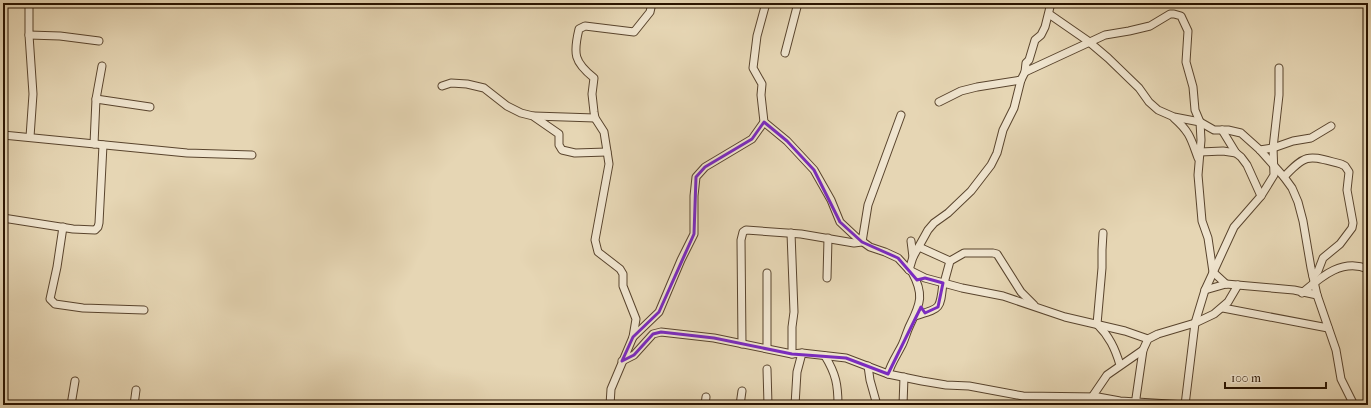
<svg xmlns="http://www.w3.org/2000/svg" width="1371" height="408" font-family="'IM FELL French Canon',serif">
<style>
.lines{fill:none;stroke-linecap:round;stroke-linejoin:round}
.minor-casing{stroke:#59442d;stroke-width:9}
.minor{stroke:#efe4ce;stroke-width:7}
.marked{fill:none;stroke:#7b2cbf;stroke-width:3;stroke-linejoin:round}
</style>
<rect width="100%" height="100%" fill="#e6d6b4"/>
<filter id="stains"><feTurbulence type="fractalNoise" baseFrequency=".005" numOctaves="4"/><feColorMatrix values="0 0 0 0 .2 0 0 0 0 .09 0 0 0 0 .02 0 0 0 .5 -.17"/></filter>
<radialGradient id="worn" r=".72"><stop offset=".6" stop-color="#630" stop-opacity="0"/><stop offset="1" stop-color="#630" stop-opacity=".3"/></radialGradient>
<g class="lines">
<defs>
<g id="minor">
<polyline points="29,3 29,35 33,94 30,137"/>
<polyline points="766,3 757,36 753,68 762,84 761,95 764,122 787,141 814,170 831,200 840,222 856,237 870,247 885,252 898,258 909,270 925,278 962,288 1003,296 1065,317 1125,331 1148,339"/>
<polyline points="1049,14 1088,41 1108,58 1139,88 1149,102 1158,110 1174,117 1200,122 1214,130 1228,130 1241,133 1260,150 1284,177 1292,188 1298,202 1303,221 1311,268 1317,295 1336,350 1341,379 1354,405"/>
<polyline points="29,35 60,36 99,41"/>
<polyline points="785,53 798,3"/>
<polyline points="1025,72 1105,35 1129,31 1150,26 1170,14 1174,14 1181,16 1188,31 1186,62 1193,87 1195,110 1200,122 1201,140 1198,175 1202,221 1208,238 1213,272 1226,284"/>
<polyline points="442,86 451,83 467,84 484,88 507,106 521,113 533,116 559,134 559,145 562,150 575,153 607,152"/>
<polyline points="96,99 150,107"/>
<polyline points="939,102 961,91 977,87 1021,80"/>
<polyline points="534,116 595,118"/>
<path d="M 1174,118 C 1190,132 1191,139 1198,158"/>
<polyline points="1222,130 1236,153 1241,157 1247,165 1261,196"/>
<polyline points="3,135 187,153 252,155"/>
<polyline points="94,144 96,99 102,66"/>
<polyline points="1260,150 1273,148 1293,141 1311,138 1331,126"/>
<polyline points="1200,152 1223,151 1236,153"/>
<path d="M 1284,177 C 1307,152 1309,156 1341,164 L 1345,166 L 1349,172 L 1347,190 L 1353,223 L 1352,228 L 1340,244 L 1323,258 L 1318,271 L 1313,276"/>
<polyline points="3,218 73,229 95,230 98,227 99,223 103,145"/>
<polyline points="63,227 57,267 50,299 55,304 83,308 144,310"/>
<polyline points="791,233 794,312 792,327 792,354"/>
<path d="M 1103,233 L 1102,250 L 1102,268 L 1097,324 C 1109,336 1115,348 1120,365"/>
<polyline points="911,241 913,257"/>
<polyline points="919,247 950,261"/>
<polyline points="909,270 913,257 928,230 934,223 948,213 971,191 991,165 997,153 1003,130 1014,108 1021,80 1025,72 1026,63 1029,60 1035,40 1041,35 1045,27 1051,3"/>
<polyline points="767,273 767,348"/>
<polyline points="827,278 828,238"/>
<polyline points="944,283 950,261 964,253 993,253 997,254 1021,292 1034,305"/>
<polyline points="1205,290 1226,284 1294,290 1317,295"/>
<path d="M 1302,293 C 1321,277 1342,258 1368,269"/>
<polyline points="1223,308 1328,328"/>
<path d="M 915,316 C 941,308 940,310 943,283"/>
<polyline points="633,337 659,312 681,260 694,234 694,196 696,177 705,167 752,139 764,122"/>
<polyline points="742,344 741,240 743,232 746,230 801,234 854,243 862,242 868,205 901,115"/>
<path d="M 825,356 C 836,374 838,385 838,405"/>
<polyline points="622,361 634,355 653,334 661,332 714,338 792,354 802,353 846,358 888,374 922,381 946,385 969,386 1023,396 1098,397 1120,401 1186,405"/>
<polyline points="868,366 870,380 877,405"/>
<polyline points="767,369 768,405"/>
<path d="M 888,374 C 891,363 897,355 902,345 C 905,339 907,331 910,325 C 921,303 924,294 912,272"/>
<polyline points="1092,397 1107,375 1143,350"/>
<polyline points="71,405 75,381"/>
<polyline points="134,405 136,390"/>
<polyline points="564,405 572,405"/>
<path d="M 610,405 L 611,389 L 633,337 L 636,319 L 623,286 L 623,274 L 620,269 L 598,252 L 595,240 L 609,164 L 604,132 L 595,118 L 594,112 L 592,94 L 594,78 C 574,62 573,54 579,29 L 585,26 L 634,32 L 650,12 L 652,3"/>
<polyline points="705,405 706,397"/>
<polyline points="740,405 742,391"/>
<polyline points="795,405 797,372 802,353"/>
<polyline points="903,405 904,377"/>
<polyline points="1135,405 1143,350 1148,339 1158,334 1195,323 1214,314 1228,302 1238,285"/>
<polyline points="1185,405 1195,323 1205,290 1234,227 1261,196 1274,175 1273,148 1279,95 1279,68"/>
</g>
</defs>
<use href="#minor" class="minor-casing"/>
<use href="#minor" class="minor"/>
</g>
<path class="marked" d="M 764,122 L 787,141 L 814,170 L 840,222 L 862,242 L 898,258 L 917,280 L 925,278 L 943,283 L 938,307 L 925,313 L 921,307 L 888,374 L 846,358 L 792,354 L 714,338 L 661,332 L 653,334 L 634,355 L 622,361 L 633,337 L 659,312 L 694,234 L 696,177 L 705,167 L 752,139 Z"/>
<rect width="1371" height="408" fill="none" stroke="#e6d6b4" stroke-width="16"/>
<rect x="4" y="4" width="1363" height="400" fill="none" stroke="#2a1400" stroke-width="2"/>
<rect x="8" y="8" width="1355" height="392" fill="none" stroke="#2a1400"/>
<path d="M1225 382v6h101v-6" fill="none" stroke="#2a1400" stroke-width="2"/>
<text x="1231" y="382" font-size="12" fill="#2a1400" stroke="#efe4ce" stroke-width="3" paint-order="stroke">100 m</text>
<rect width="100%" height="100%" filter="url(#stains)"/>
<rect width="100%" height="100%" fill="url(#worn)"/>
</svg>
